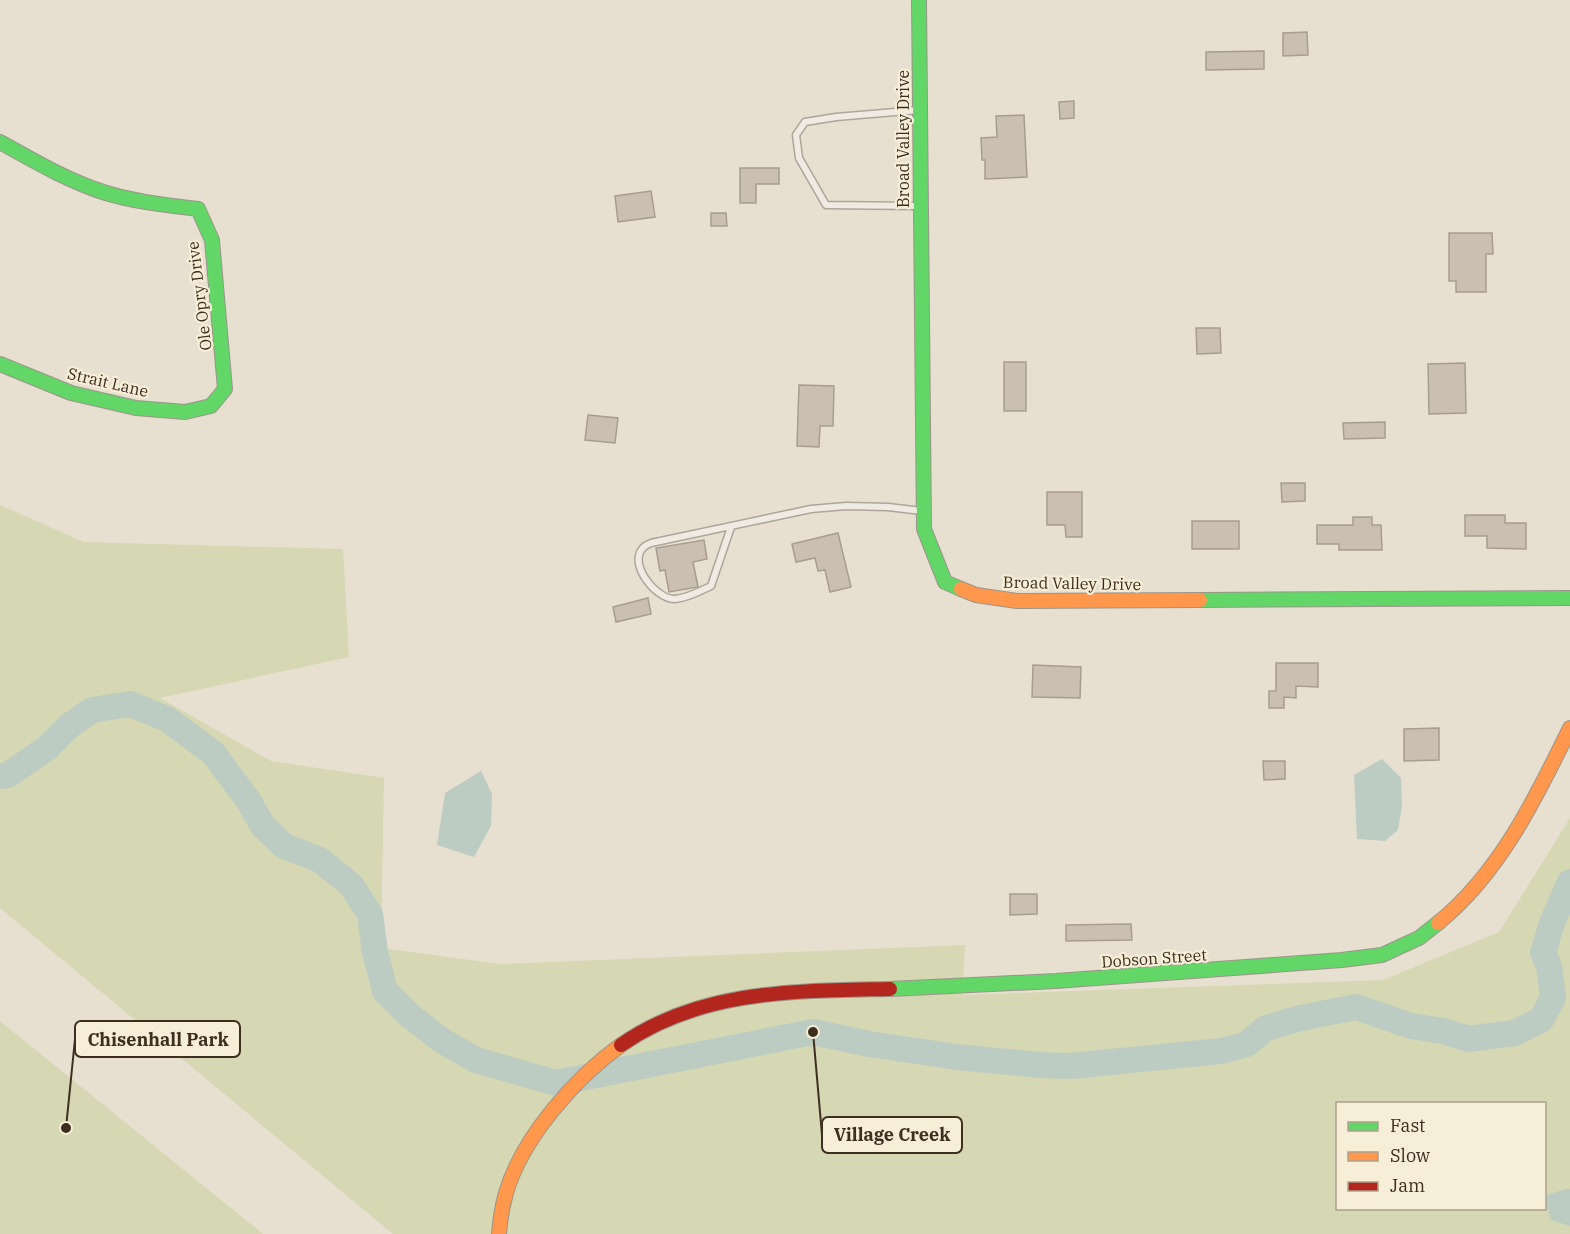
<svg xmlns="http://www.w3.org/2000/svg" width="1570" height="1234" font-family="'IBM Plex Serif',serif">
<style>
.green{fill:#d6d7b3;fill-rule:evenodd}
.water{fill:#bcccc2}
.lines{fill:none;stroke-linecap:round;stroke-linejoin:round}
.river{stroke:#bcccc2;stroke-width:26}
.building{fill:#cbbfb2;stroke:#a89c90;stroke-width:1.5}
.lane-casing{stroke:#ada599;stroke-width:9}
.fast-casing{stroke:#9c958a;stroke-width:16}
.slow-casing{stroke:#9c958a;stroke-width:16}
.jam-casing{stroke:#9c958a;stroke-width:16}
.lane{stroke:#efebe3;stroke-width:6}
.fast{stroke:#63d668;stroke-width:14}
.slow{stroke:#ff974d;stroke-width:14}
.jam{stroke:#b3261e;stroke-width:14}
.labels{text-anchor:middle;stroke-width:4.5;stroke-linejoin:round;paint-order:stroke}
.street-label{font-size:16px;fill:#3d2e20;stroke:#f7eed8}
.leader{fill:none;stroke:#3d2e20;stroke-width:2}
.callout-dot{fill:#3d2e20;stroke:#f7eed8;stroke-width:2}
.callout{fill:#f7eed8;stroke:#3d2e20;stroke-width:2}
.callout-label{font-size:18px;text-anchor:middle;font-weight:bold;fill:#3d2e20}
</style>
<rect width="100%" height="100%" fill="#e7e0d1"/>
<g class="green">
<path d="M 0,505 L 84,542 L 343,549 L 349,657 L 160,698 L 271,761 L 384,778 L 381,948 L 500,964 L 965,945 L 962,995 L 1383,980 L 1499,932 L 1570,818 L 1570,1234 L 393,1234 L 0,908 ZM 1338,1104 L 1544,1104 L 1544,1208 L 1338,1208 Z"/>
<polygon points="0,1021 263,1234 0,1234"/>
</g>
<g class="water">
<polygon points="1382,759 1401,778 1402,806 1398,830 1385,841 1357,839 1354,775"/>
<polygon points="481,771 492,794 491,826 474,857 437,845 445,793"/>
<polygon points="1565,1189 1570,1189 1570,1226 1551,1220 1545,1199 1545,1196"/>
</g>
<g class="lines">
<polyline class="river" points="0,776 8,775 47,748 69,726 92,710 130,704 167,719 213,753 248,800 263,826 284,846 320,860 351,885 370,914 375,952 385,991 409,1015 441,1040 476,1060 556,1083 813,1032 869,1044 957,1057 1039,1065 1071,1066 1221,1051 1247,1044 1266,1028 1301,1018 1356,1007 1411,1026 1443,1031 1469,1039 1514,1033 1541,1020 1553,998 1549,966 1543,953 1552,923 1570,882"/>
</g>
<g class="building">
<polygon points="1307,32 1308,55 1283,56 1283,33"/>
<polygon points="1264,51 1264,69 1206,70 1206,52"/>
<polygon points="1074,101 1074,118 1060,119 1059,102"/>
<polygon points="1024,115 1027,177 985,179 985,160 982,160 981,138 997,137 996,116"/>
<polygon points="740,168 779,168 779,184 756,184 756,203 740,203"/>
<polygon points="651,191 655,217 618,222 615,196"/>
<polygon points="711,213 726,213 727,226 711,226"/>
<polygon points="1449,233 1492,233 1493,254 1486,254 1486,292 1456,292 1456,281 1449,281"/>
<polygon points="1196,328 1220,328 1221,353 1197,354"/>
<rect x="1004" y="362" width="22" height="49"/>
<polygon points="1465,363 1466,413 1429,414 1428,364"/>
<polygon points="799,385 834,386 833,426 820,426 819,447 797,446"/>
<polygon points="588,415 618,418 615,443 585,440"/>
<polygon points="1385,422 1385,438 1344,439 1343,423"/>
<polygon points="1281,483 1305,483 1305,501 1282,502"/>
<polygon points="1047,492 1082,492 1082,537 1066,537 1065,525 1047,525"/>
<polygon points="1465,515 1505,515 1505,523 1526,523 1526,549 1487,548 1487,536 1465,536"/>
<polygon points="1353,517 1372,517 1372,525 1381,525 1382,550 1339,550 1339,544 1317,544 1317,525 1353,525"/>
<rect x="1192" y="521" width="47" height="28"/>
<polygon points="838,533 851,587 830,592 825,570 818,571 815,558 796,562 792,544"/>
<polygon points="704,540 707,559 693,562 698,587 669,592 665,570 660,571 656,548"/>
<polygon points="648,598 651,614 616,622 613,607"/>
<polygon points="1276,663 1318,663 1318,687 1296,686 1296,698 1284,697 1284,708 1269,708 1269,691 1276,691"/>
<polygon points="1033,665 1081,667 1080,698 1032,697"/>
<polygon points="1439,728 1439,760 1404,761 1404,729"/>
<polygon points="1263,761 1285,761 1285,779 1264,780"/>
<polygon points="1010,894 1037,894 1037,914 1010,915"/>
<polygon points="1131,924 1132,940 1066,941 1066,925"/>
</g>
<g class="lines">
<defs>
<g id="lane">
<polyline points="917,206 826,205 799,158 796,135 805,122 836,117 919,110"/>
<path d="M 731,527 L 711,586 C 700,591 688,598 675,599 C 654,600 620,554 651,543 L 811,509 L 846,506 L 888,507 L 922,511"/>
</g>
<g id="fast">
<polyline points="919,0 924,529 945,582 961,589"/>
<path d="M 0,142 C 34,161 68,181 106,193 C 136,202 167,205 198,209 L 212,240 L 225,389 L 211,406 L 185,412 L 136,408 L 71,393 L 0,364"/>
<polyline points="1200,600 1570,598"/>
<polyline points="890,989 1056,981 1342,960 1382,955 1419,938 1438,923"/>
</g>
<g id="slow">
<polyline points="961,589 976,595 1017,601 1200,600"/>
<path d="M 1438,923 C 1499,874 1536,798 1570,728"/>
<path d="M 499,1234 C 500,1220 502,1207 506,1193 C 522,1138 575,1078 621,1045"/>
</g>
<path id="jam" d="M 621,1045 C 701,989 798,991 890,989"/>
</defs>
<use href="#lane" class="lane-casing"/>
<use href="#fast" class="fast-casing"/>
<use href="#slow" class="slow-casing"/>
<use href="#jam" class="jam-casing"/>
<use href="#lane" class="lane"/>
<use href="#fast" class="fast"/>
<use href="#slow" class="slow"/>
<use href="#jam" class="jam"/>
</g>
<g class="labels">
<g class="street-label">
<text transform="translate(903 139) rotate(-90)" y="6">Broad Valley Drive</text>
<text transform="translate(199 296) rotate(-97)" y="6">Ole Opry Drive</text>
<text transform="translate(108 382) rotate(13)" y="6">Strait Lane</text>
<text transform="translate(1072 583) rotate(1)" y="6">Broad Valley Drive</text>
<text transform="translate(1154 958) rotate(-4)" y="6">Dobson Street</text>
</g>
</g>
<path class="leader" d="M66 1128L75 1039M813 1032L822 1135"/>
<g class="callout-dot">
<circle cx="66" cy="1128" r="6"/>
<circle cx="813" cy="1032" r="6"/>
</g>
<g class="callout">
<rect x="75" y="1021" width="165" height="36" rx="6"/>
<rect x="822" y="1117" width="140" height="36" rx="6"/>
</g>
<g class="callout-label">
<text x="158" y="1046">Chisenhall Park</text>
<text x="892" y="1141">Village Creek</text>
</g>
<rect x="1336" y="1102" width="210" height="108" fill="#f7eed8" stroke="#ada18e" stroke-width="1.5"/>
<rect x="1348" y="1122" width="30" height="9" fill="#63d668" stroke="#ada18e" stroke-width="1.5"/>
<text x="1390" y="1132" font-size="18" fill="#3d2e20">Fast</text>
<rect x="1348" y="1152" width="30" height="9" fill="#ff974d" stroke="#ada18e" stroke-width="1.5"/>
<text x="1390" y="1162" font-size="18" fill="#3d2e20">Slow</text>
<rect x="1348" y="1182" width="30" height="9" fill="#b3261e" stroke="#ada18e" stroke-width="1.5"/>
<text x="1390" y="1192" font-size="18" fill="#3d2e20">Jam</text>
</svg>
